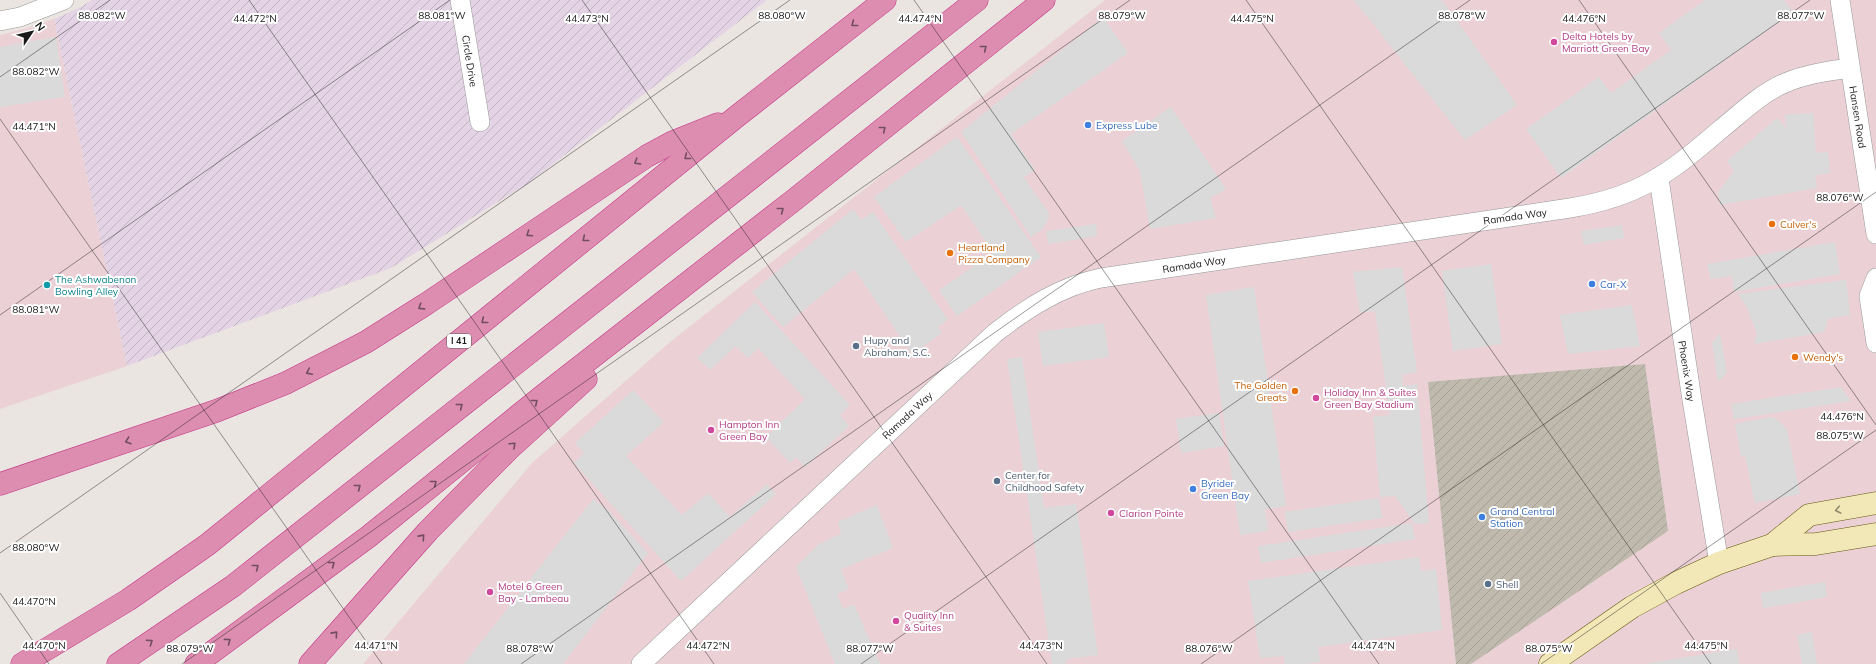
<svg xmlns="http://www.w3.org/2000/svg" width="1876" height="664" font-family="Mulish,sans-serif">
<style>
.commercial{fill:#ebd1d6}
.industrial{fill:url(#industrial-furrows)}
.construction{fill:url(#construction-furrows)}
.parking{fill:#dadada}
.lines{fill:none;stroke-linecap:round;stroke-linejoin:round}
.street-casing{stroke:#979797;stroke-width:20}
.secondary-casing{stroke:#65590e;stroke-width:23}
.highway-casing{stroke:#c43388;stroke-width:23}
.street{stroke:#fff;stroke-width:19}
.secondary{stroke:#f2e7b7;stroke-width:22}
.highway{stroke:#dd8eb0;stroke-width:22}
.oneway{stroke:#724e5e}
.oneway2{stroke:#918b70}
.ticks{fill:none;stroke:#1a1a1a;stroke-width:1;stroke-opacity:0.45}
.hotel-dot{fill:#d1479c;stroke:#fff;stroke-width:1.5}
.shop-dot{fill:#3f7fe0;stroke:#fff;stroke-width:1.5}
.food-dot{fill:#e8710a;stroke:#fff;stroke-width:1.5}
.culture-dot{fill:#0f9aa8;stroke:#fff;stroke-width:1.5}
.service-dot{fill:#5c6f8a;stroke:#fff;stroke-width:1.5}
.labels{text-anchor:middle;stroke-width:4;stroke-linejoin:round;paint-order:stroke}
.shield{fill:#fff;stroke:#5f5f5f;stroke-width:1}
.shield-label{font-size:9px;font-weight:bold;fill:#1a1a1a}
.hotel-label{font-size:10px;fill:#b23c85;stroke:#fff;text-anchor:start}
.street-label{font-size:10px;fill:#1a1a1a;stroke:#fff}
.shop-label{font-size:10px;fill:#366cbe;stroke:#fff;text-anchor:start}
.food-label{font-size:10px;fill:#c56008;stroke:#fff;text-anchor:start}
.culture-label{font-size:10px;fill:#0d838f;stroke:#fff;text-anchor:start}
.service-label{font-size:10px;fill:#4e5e75;stroke:#fff;text-anchor:start}
.ticks-label{font-size:10px;text-anchor:middle;fill:#1a1a1a;stroke:#fff;stroke-width:4;stroke-linejoin:round;paint-order:stroke}
</style>
<defs>
<pattern id="industrial-furrows" width="10" height="10" patternUnits="userSpaceOnUse"><rect width="10" height="10" fill="#e3d3e4"/><path d="M-1 1l2-2M0 10L10 0M9 11l2-2" fill="none" stroke="#c2b5c3"/></pattern>
<pattern id="construction-furrows" width="10" height="10" patternUnits="userSpaceOnUse"><rect width="10" height="10" fill="#bfbaad"/><path d="M-1 1l2-2M0 10L10 0M9 11l2-2" fill="none" stroke="#a49f94"/></pattern>
</defs>
<rect width="100%" height="100%" fill="#ebe5e1"/>
<g class="commercial">
<polygon points="1105,0 1876,0 1876,664 363,664 532,463 670,342"/>
<polygon points="54,19 127,366 0,409 0,35 24,29"/>
</g>
<polygon class="industrial" points="92,0 767,0 527,184 391,268 127,366 54,19 79,8"/>
<polygon class="construction" points="1645,364 1668,531 1471,664 1456,664 1428,382"/>
<g class="parking">
<polygon points="1354,0 1442,0 1517,105 1465,140"/>
<polygon points="1705,0 1784,0 1793,12 1561,178 1526,129 1599,77 1611,93 1671,50 1659,33"/>
<polygon points="1103,17 1128,53 1011,134 1035,170 1024,177 1050,215 1043,229 1031,237 961,132"/>
<polygon points="56,37 65,97 0,107 0,47"/>
<polygon points="1171,107 1226,189 1210,198 1216,218 1150,229 1140,171 1122,141"/>
<polygon points="1813,113 1816,153 1828,152 1830,173 1815,175 1817,188 1720,205 1718,192 1734,171 1727,161 1777,118 1786,128 1785,115"/>
<polygon points="957,137 1041,257 957,316 939,290 993,253 961,205 906,242 874,197"/>
<polygon points="853,209 861,220 873,212 948,320 938,327 942,333 912,354 854,269 783,327 752,292"/>
<polygon points="1096,224 1097,236 1048,244 1046,231"/>
<polygon points="1622,225 1624,238 1584,245 1581,231"/>
<polygon points="1835,242 1840,274 1734,292 1732,276 1710,279 1707,264"/>
<polygon points="1491,264 1502,344 1453,351 1442,271"/>
<polygon points="1402,267 1417,372 1402,375 1403,386 1417,384 1429,523 1415,524 1395,496 1380,497 1373,417 1390,415 1375,311 1360,313 1353,272"/>
<polygon points="1846,280 1850,315 1828,319 1824,332 1754,344 1757,333 1747,308 1738,294"/>
<polygon points="1254,287 1286,506 1265,509 1268,531 1240,535 1206,295"/>
<polygon points="755,302 850,405 840,415 849,426 805,467 796,457 790,463 766,437 805,399 758,348 748,358 736,346 710,370 697,358"/>
<polygon points="1632,305 1640,346 1568,354 1560,315"/>
<polygon points="1104,323 1109,357 1043,366 1038,332"/>
<polygon points="1720,333 1727,372 1718,382 1712,343"/>
<polygon points="1022,357 1044,508 1076,504 1098,655 1066,659 1066,664 1052,664 1007,359"/>
<polygon points="1841,387 1851,401 1734,419 1731,404"/>
<polygon points="633,390 664,422 626,456 682,515 708,493 730,517 767,484 776,494 681,581 574,463 584,453 575,443"/>
<polygon points="1219,413 1224,446 1181,453 1176,419"/>
<polygon points="1771,417 1778,420 1787,429 1800,494 1755,503 1745,456 1741,457 1735,424"/>
<polygon points="1379,498 1382,518 1288,532 1285,512"/>
<polygon points="593,499 608,510 648,553 563,664 464,664"/>
<polygon points="877,505 893,548 841,569 849,589 837,594 843,609 854,604 880,664 835,664 796,567 819,544 841,534 838,522"/>
<polygon points="1412,523 1415,539 1261,563 1258,546"/>
<polygon points="1419,557 1421,571 1436,569 1442,630 1318,647 1320,662 1306,664 1285,664 1284,656 1260,658 1248,581"/>
<polygon points="1825,582 1827,597 1763,608 1761,593"/>
<polygon points="1812,632 1817,664 1802,664 1797,635"/>
<polygon points="1737,649 1739,664 1644,664"/>
</g>
<g class="lines">
<defs>
<g id="street">
<polyline points="460,0 480,122"/>
<polyline points="1840,0 1876,234"/>
<polyline points="0,21 20,17 64,0"/>
<polyline points="1659,179 1692,400 1719,563"/>
<polyline points="1876,278 1869,296 1876,343"/>
<path d="M 641,664 L 995,333 C 1027,308 1061,286 1101,278 L 1570,208 C 1639,197 1670,173 1721,129 C 1741,113 1761,93 1785,83 C 1806,74 1828,71 1850,68"/>
</g>
<g id="secondary">
<polyline points="1772,545 1816,544 1876,534"/>
<polyline points="1550,664 1632,607 1676,583 1719,563 1772,545 1809,515 1876,503"/>
</g>
<g id="highway">
<polyline points="0,484 216,411 286,383 366,342 426,304 647,156 673,142 718,124"/>
<polyline points="22,664 128,600 207,545 736,117 885,0"/>
<polyline points="118,664 233,586 977,0"/>
<polyline points="196,664 368,537 545,394 794,200 1044,0"/>
<polyline points="310,664 428,531 509,449 586,379"/>
</g>
</defs>
<use href="#street" class="street-casing"/>
<use href="#secondary" class="secondary-casing"/>
<use href="#highway" class="highway-casing"/>
<use href="#street" class="street"/>
<use href="#secondary" class="secondary"/>
<use href="#highway" class="highway"/>
</g>
<defs><path id="oneway-chevron" d="M-2-3.5L2.5 0L-2 3.5" fill="none" stroke-width="1.6" stroke-linecap="round" stroke-linejoin="round"/></defs>
<g class="oneway">
<use href="#oneway-chevron" transform="translate(854 24) rotate(142)"/>
<use href="#oneway-chevron" transform="translate(984 48) rotate(-39)"/>
<use href="#oneway-chevron" transform="translate(883 129) rotate(-39)"/>
<use href="#oneway-chevron" transform="translate(687 157) rotate(141)"/>
<use href="#oneway-chevron" transform="translate(637 162) rotate(148)"/>
<use href="#oneway-chevron" transform="translate(781 210) rotate(-38)"/>
<use href="#oneway-chevron" transform="translate(529 234) rotate(146)"/>
<use href="#oneway-chevron" transform="translate(585 239) rotate(141)"/>
<use href="#oneway-chevron" transform="translate(421 307) rotate(147)"/>
<use href="#oneway-chevron" transform="translate(484 321) rotate(141)"/>
<use href="#oneway-chevron" transform="translate(309 372) rotate(154)"/>
<use href="#oneway-chevron" transform="translate(535 402) rotate(-39)"/>
<use href="#oneway-chevron" transform="translate(460 406) rotate(-38)"/>
<use href="#oneway-chevron" transform="translate(128 441) rotate(161)"/>
<use href="#oneway-chevron" transform="translate(513 445) rotate(-43)"/>
<use href="#oneway-chevron" transform="translate(434 483) rotate(-38)"/>
<use href="#oneway-chevron" transform="translate(358 487) rotate(-38)"/>
<use href="#oneway-chevron" transform="translate(422 537) rotate(-48)"/>
<use href="#oneway-chevron" transform="translate(332 564) rotate(-38)"/>
<use href="#oneway-chevron" transform="translate(256 567) rotate(-38)"/>
<use href="#oneway-chevron" transform="translate(335 634) rotate(-48)"/>
<use href="#oneway-chevron" transform="translate(228 641) rotate(-36)"/>
<use href="#oneway-chevron" transform="translate(150 642) rotate(-34)"/>
</g>
<use class="oneway2" href="#oneway-chevron" transform="translate(1838 510) rotate(169)"/>
<path class="ticks" d="M 249,0 L 714,664M 582,0 L 1047,664M 914,0 L 1379,664M 1246,0 L 1711,664M 1579,0 L 1876,425M 0,77 L 110,0M 0,119 L 382,664M 0,315 L 450,0M 0,553 L 790,0M 0,593 L 49,664M 182,664 L 1130,0M 521,664 L 1470,0M 861,664 L 1810,0M 1201,664 L 1876,192M 1541,664 L 1876,430"/>
<g class="hotel-dot">
<circle cx="1554" cy="42" r="4"/>
<circle cx="1316" cy="398" r="4"/>
<circle cx="711" cy="430" r="4"/>
<circle cx="1111" cy="513" r="4"/>
<circle cx="490" cy="592" r="4"/>
<circle cx="896" cy="621" r="4"/>
</g>
<g class="shop-dot">
<circle cx="1088" cy="125" r="4"/>
<circle cx="1592" cy="284" r="4"/>
<circle cx="1193" cy="489" r="4"/>
<circle cx="1482" cy="517" r="4"/>
</g>
<g class="food-dot">
<circle cx="1772" cy="224" r="4"/>
<circle cx="950" cy="253" r="4"/>
<circle cx="1795" cy="357" r="4"/>
<circle cx="1295" cy="391" r="4"/>
</g>
<circle class="culture-dot" cx="47" cy="285" r="4"/>
<g class="service-dot">
<circle cx="856" cy="346" r="4"/>
<circle cx="997" cy="481" r="4"/>
<circle cx="1488" cy="584" r="4"/>
</g>
<g class="labels">
<rect class="shield" x="447" y="334" width="24" height="14" rx="3"/>
<g class="shield-label">
<text x="459" y="344">I 41</text>
</g>
<g class="hotel-label">
<text x="1562" y="40">Delta Hotels by<tspan x="1562" dy="12">Marriott Green Bay</tspan></text>
<text x="1324" y="396">Holiday Inn &amp; Suites<tspan x="1324" dy="12">Green Bay Stadium</tspan></text>
<text x="719" y="428">Hampton Inn<tspan x="719" dy="12">Green Bay</tspan></text>
<text x="1119" y="517">Clarion Pointe</text>
<text x="498" y="590">Motel 6 Green<tspan x="498" dy="12">Bay - Lambeau</tspan></text>
<text x="904" y="619">Quality Inn<tspan x="904" dy="12">&amp; Suites</tspan></text>
</g>
<g class="street-label">
<text transform="translate(470 61) rotate(81)" y="4">Circle Drive</text>
<text transform="translate(1858 117) rotate(81)" y="4">Hansen Road</text>
<text transform="translate(1515 216) rotate(-8)" y="4">Ramada Way</text>
<text transform="translate(1194 264) rotate(-9)" y="4">Ramada Way</text>
<text transform="translate(1687 371) rotate(81)" y="4">Phoenix Way</text>
<text transform="translate(907 415) rotate(-43)" y="4">Ramada Way</text>
</g>
<g class="shop-label">
<text x="1096" y="129">Express Lube</text>
<text x="1600" y="288">Car-X</text>
<text x="1201" y="487">Byrider<tspan x="1201" dy="12">Green Bay</tspan></text>
<text x="1490" y="515">Grand Central<tspan x="1490" dy="12">Station</tspan></text>
</g>
<g class="food-label">
<text x="1780" y="228">Culver's</text>
<text x="958" y="251">Heartland<tspan x="958" dy="12">Pizza Company</tspan></text>
<text x="1803" y="361">Wendy's</text>
<text x="1287" y="389" text-anchor="end">The Golden<tspan x="1287" dy="12">Greats</tspan></text>
</g>
<g class="culture-label">
<text x="55" y="283">The Ashwabenon<tspan x="55" dy="12">Bowling Alley</tspan></text>
</g>
<g class="service-label">
<text x="864" y="344">Hupy and<tspan x="864" dy="12">Abraham, S.C.</tspan></text>
<text x="1005" y="479">Center for<tspan x="1005" dy="12">Childhood Safety</tspan></text>
<text x="1496" y="588">Shell</text>
</g>
</g>
<g class="ticks-label">
<text x="1122" y="19">88.079°W</text>
<text x="1462" y="19">88.078°W</text>
<text x="102" y="19">88.082°W</text>
<text x="442" y="19">88.081°W</text>
<text x="782" y="19">88.080°W</text>
<text x="1801" y="19">88.077°W</text>
<text x="255" y="22">44.472°N</text>
<text x="587" y="22">44.473°N</text>
<text x="920" y="22">44.474°N</text>
<text x="1252" y="22">44.475°N</text>
<text x="1584" y="22">44.476°N</text>
<text x="36" y="75">88.082°W</text>
<text x="34" y="130">44.471°N</text>
<text x="1840" y="201">88.076°W</text>
<text x="36" y="313">88.081°W</text>
<text x="1842" y="420">44.476°N</text>
<text x="1840" y="439">88.075°W</text>
<text x="36" y="551">88.080°W</text>
<text x="34" y="605">44.470°N</text>
<text x="44" y="649">44.470°N</text>
<text x="376" y="649">44.471°N</text>
<text x="708" y="649">44.472°N</text>
<text x="1041" y="649">44.473°N</text>
<text x="1373" y="649">44.474°N</text>
<text x="1706" y="649">44.475°N</text>
<text x="190" y="652">88.079°W</text>
<text x="530" y="652">88.078°W</text>
<text x="870" y="652">88.077°W</text>
<text x="1209" y="652">88.076°W</text>
<text x="1549" y="652">88.075°W</text>
</g>
<g transform="translate(32 32) rotate(55)" stroke="#ffffff" stroke-width="3" paint-order="stroke">
<path d="M0-3L7 15L0 10L-7 15Z" fill="#1a1a1a"/>
<text y="-6" font-size="11" font-weight="bold" text-anchor="middle" fill="#1a1a1a">N</text>
</g>
</svg>
